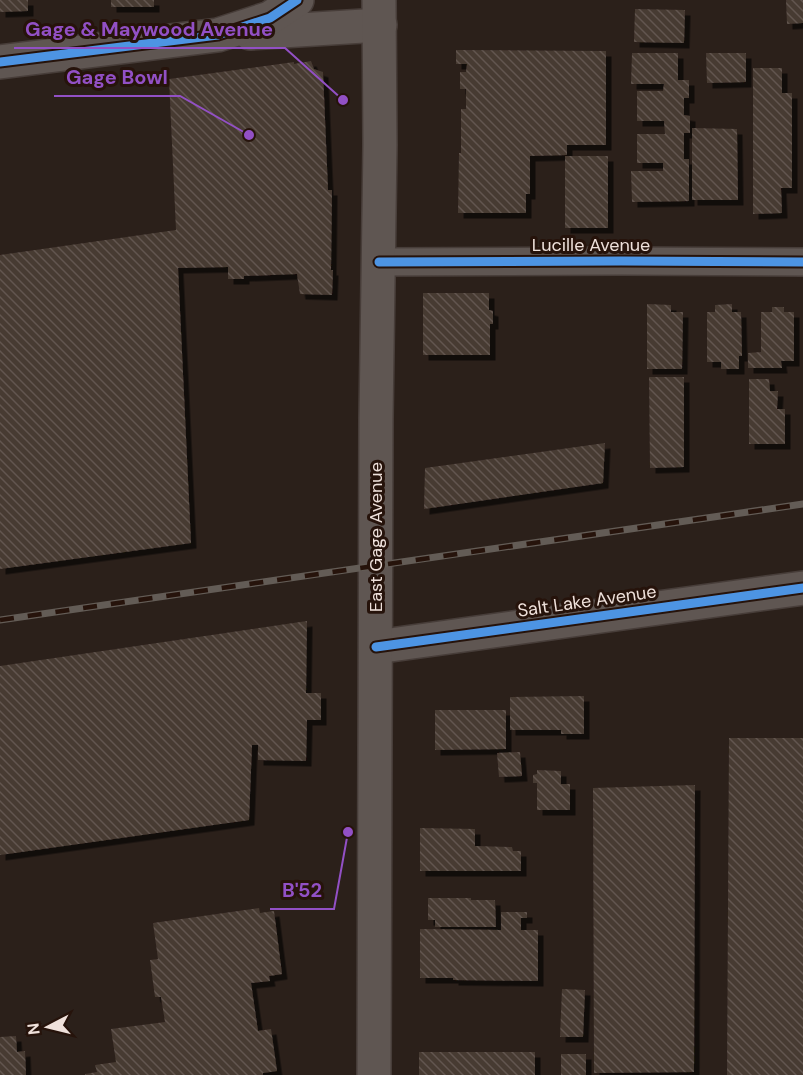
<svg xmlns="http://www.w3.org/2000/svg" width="803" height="1075" font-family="'DM Sans',sans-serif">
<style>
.building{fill:url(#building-back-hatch);filter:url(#shadow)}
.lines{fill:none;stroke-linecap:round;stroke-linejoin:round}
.street-casing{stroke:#473d39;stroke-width:30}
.secondary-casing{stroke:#473d39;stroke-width:36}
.street{stroke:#5f5652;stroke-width:27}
.secondary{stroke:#5f5652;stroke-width:33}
.rail-casing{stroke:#635c56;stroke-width:7}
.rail{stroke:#26130b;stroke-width:4.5;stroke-dasharray:14;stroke-linecap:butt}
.cycleway-casing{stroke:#26130b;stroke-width:13}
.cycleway{stroke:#4d94e3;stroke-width:9}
.labels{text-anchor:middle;stroke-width:6;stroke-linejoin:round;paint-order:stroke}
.street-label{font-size:18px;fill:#efe1db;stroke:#26130b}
.leader{fill:none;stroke:#9250c5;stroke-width:2}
.callout-dot{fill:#9250c5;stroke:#26130b;stroke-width:2}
.callout-label{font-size:20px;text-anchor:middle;font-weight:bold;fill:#9250c5;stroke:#26130b;stroke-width:6;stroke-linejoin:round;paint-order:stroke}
</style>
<defs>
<pattern id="building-back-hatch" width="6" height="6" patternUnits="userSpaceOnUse" patternTransform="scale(1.5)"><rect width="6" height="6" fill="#473a32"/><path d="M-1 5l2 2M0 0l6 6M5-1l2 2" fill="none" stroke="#62564f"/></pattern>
<filter id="shadow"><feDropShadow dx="5.5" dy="5.5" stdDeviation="0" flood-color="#0009"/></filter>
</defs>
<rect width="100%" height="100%" fill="#2b201a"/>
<g class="building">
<polygon points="0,0 28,0 28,11 0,12"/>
<rect x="111" y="0" width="43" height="7"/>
<polygon points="786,0 803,0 803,23 787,24"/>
<polygon points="635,9 685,10 684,43 634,42"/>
<polygon points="456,50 606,51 606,145 567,145 567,155 530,156 530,194 526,194 526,213 458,213 459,153 461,153 461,109 466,109 466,89 460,89 460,72 466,72 467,64 456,64"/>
<polygon points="632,53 678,53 678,80 689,80 689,98 684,98 684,115 690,116 690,133 684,133 684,159 689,159 689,201 632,202 631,171 663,171 663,163 637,163 637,134 665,134 664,121 637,121 637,91 663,91 664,84 631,84"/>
<polygon points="706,53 746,53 746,82 707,83"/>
<polygon points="311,61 314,69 323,72 328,190 332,190 331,270 333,270 332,295 300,294 297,274 244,276 244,279 228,279 228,267 178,268 191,543 0,569 0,255 176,230 169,79 294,62 294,64"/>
<polygon points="753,68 782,68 782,93 792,93 792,188 781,188 782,213 753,214"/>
<polygon points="692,128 737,129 738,200 692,200"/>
<rect x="565" y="156" width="43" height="72"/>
<polygon points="423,293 489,293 489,310 493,311 493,324 490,324 490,355 423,355"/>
<polygon points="647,304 671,305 671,312 683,312 682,369 647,369"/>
<polygon points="732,304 732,312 741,312 742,356 739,356 739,369 721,369 721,362 707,362 707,312 715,312 715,305"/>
<polygon points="772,307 784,307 784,312 794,312 794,361 781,361 782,368 748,368 748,353 761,352 761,312 772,312"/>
<polygon points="649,377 684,377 684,467 650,468"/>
<polygon points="749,379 769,379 770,391 778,391 777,409 785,409 785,444 749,444"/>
<polygon points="605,443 603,483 424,509 425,468"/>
<polygon points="307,621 306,693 321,693 321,720 307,720 306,761 258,760 258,745 252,745 249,820 0,855 0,666"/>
<polygon points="584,696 584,734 561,734 561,730 510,730 510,697"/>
<polygon points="435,710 506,710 506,749 435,750"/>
<polygon points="729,738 803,738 803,1075 727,1075"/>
<polygon points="520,752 522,776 499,777 497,753"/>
<polygon points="537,770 561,771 561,784 570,784 570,810 537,810 537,783 533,783 533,775 537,774"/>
<polygon points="695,785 694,1072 594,1073 593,788"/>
<polygon points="420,828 475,829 475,846 512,847 513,851 521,851 521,871 420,871"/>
<polygon points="428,898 471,898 471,900 495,900 496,927 435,927 435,920 428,920"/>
<polygon points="259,908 260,913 274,911 282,974 269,976 270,981 251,983 258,1031 271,1029 277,1071 263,1073 263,1075 85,1075 85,1074 97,1072 95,1065 116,1062 111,1029 165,1022 161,997 155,997 150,960 158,959 153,923"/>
<polygon points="501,912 527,912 527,918 521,918 521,930 538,930 538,981 453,980 453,978 420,978 420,929 501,930"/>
<polygon points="562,989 585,990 583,1037 560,1037"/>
<polygon points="16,1036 17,1052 25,1051 26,1075 0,1075 0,1037"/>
<rect x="419" y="1052" width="116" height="23"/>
<rect x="561" y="1054" width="25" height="21"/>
</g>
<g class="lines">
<defs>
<polyline id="street" points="379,262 621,261 803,262"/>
<g id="secondary">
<polyline points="250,33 380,25"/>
<polyline points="0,62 218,35 270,18 297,0"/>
<polyline points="376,647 803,588"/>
<polyline points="374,1075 376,418 380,145 379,0"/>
</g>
</defs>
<use href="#street" class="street-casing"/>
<use href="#secondary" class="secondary-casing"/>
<use href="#street" class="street"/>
<use href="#secondary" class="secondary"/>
<defs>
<polyline id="rail" points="0,620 803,504"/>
</defs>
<use href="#rail" class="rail-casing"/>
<use href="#rail" class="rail"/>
<defs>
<g id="cycleway">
<polyline points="0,62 218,35 270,18 297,0"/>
<polyline points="379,262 621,261 803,262"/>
<polyline points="376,647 803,588"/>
</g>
</defs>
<use href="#cycleway" class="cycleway-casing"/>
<use href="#cycleway" class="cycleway"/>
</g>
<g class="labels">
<g class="street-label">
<text x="591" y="251">Lucille Avenue</text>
<text transform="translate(376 537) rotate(-90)" y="6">East Gage Avenue</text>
<text transform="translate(587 601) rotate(-8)" y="6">Salt Lake Avenue</text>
</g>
</g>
<path class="leader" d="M343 100L285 48H14M249 135L180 96H54M348 832L334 909H270"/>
<g class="callout-dot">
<circle cx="343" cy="100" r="6"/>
<circle cx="249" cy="135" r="6"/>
<circle cx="348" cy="832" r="6"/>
</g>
<g class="callout-label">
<text x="149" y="36">Gage &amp; Maywood Avenue</text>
<text x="117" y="84">Gage Bowl</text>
<text x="302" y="897">B'52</text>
</g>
<g transform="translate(48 1027) rotate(263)" stroke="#26130b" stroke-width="4.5" paint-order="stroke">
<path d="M0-4.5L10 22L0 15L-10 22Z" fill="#efe1db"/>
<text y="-9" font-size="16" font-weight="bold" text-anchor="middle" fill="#efe1db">N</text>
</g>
</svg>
